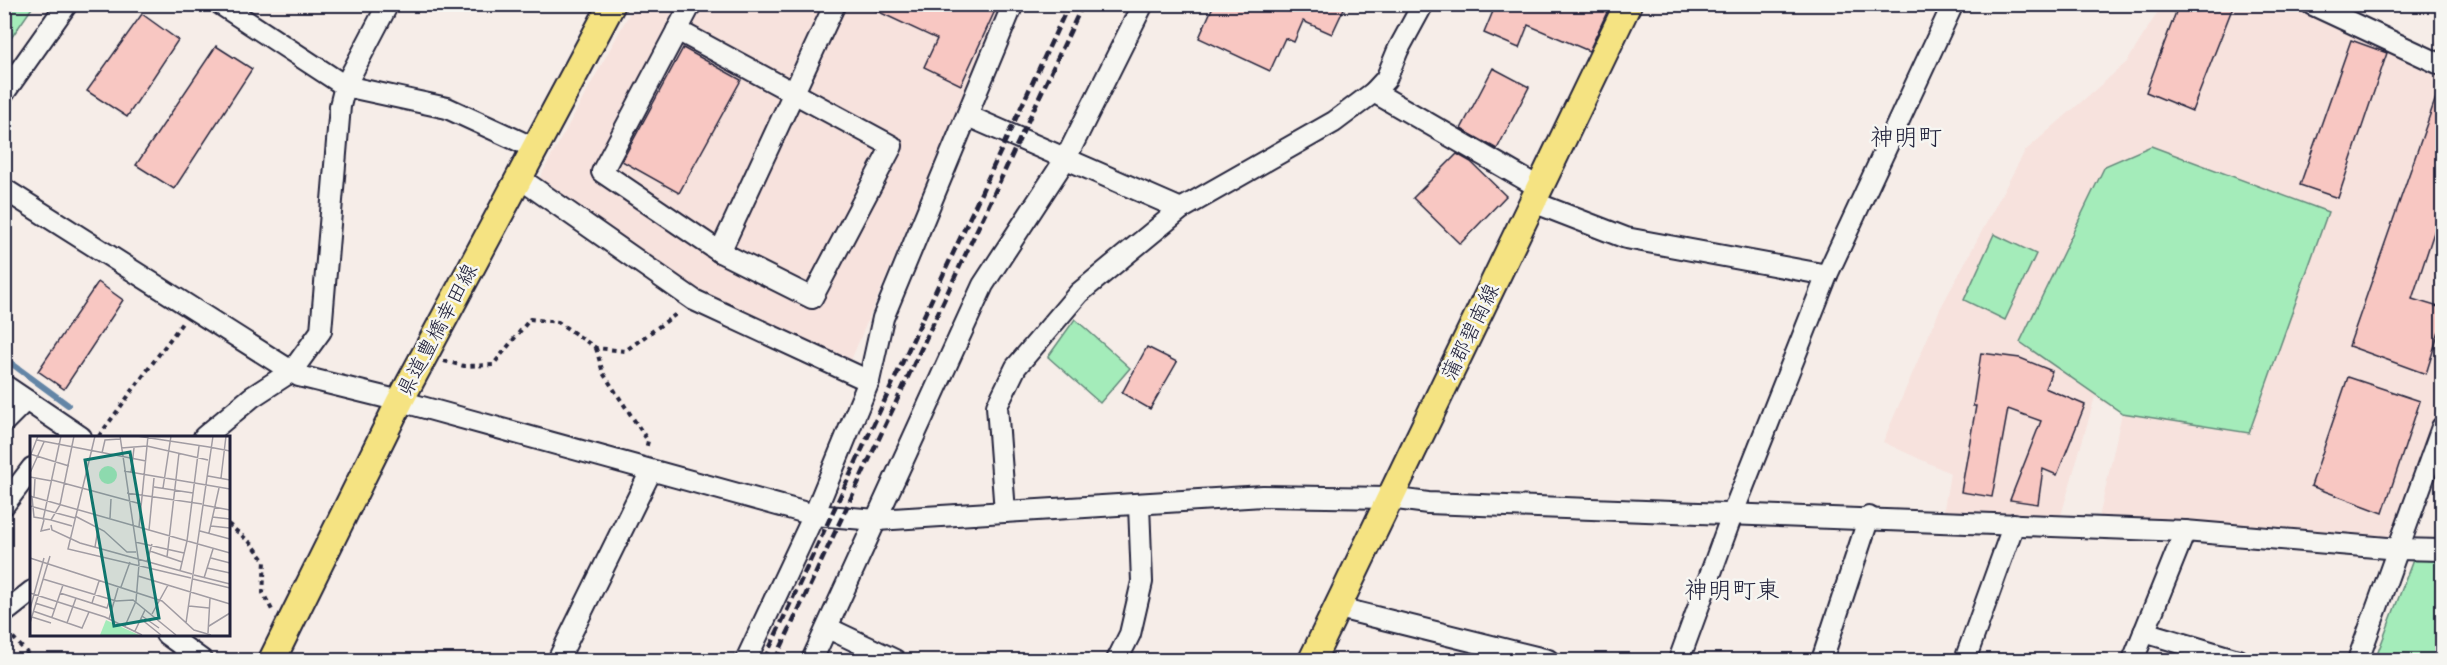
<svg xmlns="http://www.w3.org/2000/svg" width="2447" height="665" font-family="'Shantell Sans','Klee One',sans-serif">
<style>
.built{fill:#f7e2dd}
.green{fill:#a4ecba;stroke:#63877a;stroke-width:1.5}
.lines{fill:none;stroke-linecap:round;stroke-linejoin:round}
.stream{stroke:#6485a6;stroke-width:6}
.building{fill:#f8c7c2;stroke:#22223b;stroke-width:1.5}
.minor-casing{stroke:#22223b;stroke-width:24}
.major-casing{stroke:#22223b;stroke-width:30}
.path{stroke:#22223b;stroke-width:4;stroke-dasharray:4.5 4.5;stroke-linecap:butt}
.minor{stroke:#f6f6f2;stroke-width:20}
.major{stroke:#f5e382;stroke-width:26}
.rail{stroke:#22223b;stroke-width:4.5;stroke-dasharray:9 4.5;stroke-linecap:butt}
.labels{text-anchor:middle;stroke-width:5;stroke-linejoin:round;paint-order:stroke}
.street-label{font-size:21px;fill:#22223b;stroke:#f6f6f2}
.quarter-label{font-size:24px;fill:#22223b;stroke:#f6f6f2}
.inset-road{fill:none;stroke:#a19ca3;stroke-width:1.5}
.view{fill:#0f766e;fill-opacity:0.15;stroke:#0f766e;stroke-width:3}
.inset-edge{fill:none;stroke:#22223b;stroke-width:3}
</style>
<rect width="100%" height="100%" fill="#f6ede8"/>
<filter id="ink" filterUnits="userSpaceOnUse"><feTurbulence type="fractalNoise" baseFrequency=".0167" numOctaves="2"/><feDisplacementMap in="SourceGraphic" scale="12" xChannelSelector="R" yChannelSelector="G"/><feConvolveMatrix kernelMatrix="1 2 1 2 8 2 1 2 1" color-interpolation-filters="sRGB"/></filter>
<g filter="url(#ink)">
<g class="built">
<polygon points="634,5 1001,5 849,365 697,295 539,179"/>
<polygon points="2162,5 2310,5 2442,65 2442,427 2399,549 2097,527 2122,413 2095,397 2058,526 1942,521 1950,473 1883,442 1940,309 2025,151 2127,62"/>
</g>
<g class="green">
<polygon points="5,4 34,5 5,47 4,5"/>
<polygon points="2151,146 2328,212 2249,433 2122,413 2020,342 2105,166"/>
<polygon points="1994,234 2036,254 2005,320 1964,300"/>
<polygon points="1075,319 1130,368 1100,403 1048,357"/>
<polygon points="2416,552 2442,553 2442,660 2375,660"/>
</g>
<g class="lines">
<polyline class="stream" points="4,358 68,405"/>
</g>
<g class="building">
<polygon points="862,4 998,4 961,85 924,67 937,39"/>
<polygon points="1214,4 1346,4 1332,34 1303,21 1294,42 1285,38 1270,71 1199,38"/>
<polygon points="1496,4 1594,4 1608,10 1589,51 1528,25 1519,48 1484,33"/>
<polygon points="2179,4 2234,4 2192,111 2146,92"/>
<polygon points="142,14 178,40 127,117 87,91"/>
<polygon points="2351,40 2387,53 2338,198 2300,185"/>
<polygon points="216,46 252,69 174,189 136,165"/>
<polygon points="683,48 741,80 679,193 622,161"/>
<polygon points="1493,68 1529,87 1497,149 1461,129"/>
<polygon points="2440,86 2442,86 2442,208 2412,299 2442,308 2442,322 2426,374 2349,346"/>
<polygon points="1457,154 1471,162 1506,196 1460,244 1413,198"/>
<polygon points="98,282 123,300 64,389 38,371"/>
<polygon points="1147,347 1177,362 1150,409 1122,393"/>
<polygon points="1981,353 2020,358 2052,371 2045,388 2085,405 2057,475 2043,469 2038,504 2010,500 2041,421 2008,409 1992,497 1961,492 1976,406 1973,406"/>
<polygon points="2348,377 2420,401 2383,513 2311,486"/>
</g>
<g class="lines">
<defs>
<g id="minor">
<polyline points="220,4 345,86 447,108 534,148"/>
<polyline points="691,4 602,172 720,252 835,4"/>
<polyline points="2311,4 2442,65"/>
<polyline points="677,30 892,146 812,298 720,252"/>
<polyline points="1374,92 1540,188"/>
<polyline points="4,93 67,4"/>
<polyline points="968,116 1181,209"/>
<polyline points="518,177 694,300 869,381"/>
<polyline points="4,189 299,376 400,401 814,515 877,520 1263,496 1389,498 1428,503 2185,531 2399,549 2442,550"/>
<polyline points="1533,202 1626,238 1827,275"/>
<polyline points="4,385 81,437"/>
<polyline points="4,422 26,400"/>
<polyline points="204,437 252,397 292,371 321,331 340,106 345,86 388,4"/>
<polyline points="4,505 32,468"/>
<polyline points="1005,512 997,406 1016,367 1079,293 1181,209 1334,122 1374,92 1386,79 1398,50 1423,4"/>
<polyline points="1339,608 1548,660"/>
<polyline points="4,613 32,591"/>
<polyline points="828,628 895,660"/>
<polyline points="2144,632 2238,660"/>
<polyline points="166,634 202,660"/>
<polyline points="558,660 651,471"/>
<polyline points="746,660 814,515 869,381 883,318 1013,4"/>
<polyline points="812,660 983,285 1066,158 1143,4"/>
<polyline points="1117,660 1130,634 1142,582 1139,505"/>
<polyline points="1679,660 1732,515 1827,275 1953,4"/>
<polyline points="1822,660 1869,517"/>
<polyline points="1965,660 2014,524"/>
<polyline points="2133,660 2185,531"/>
<polyline points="2358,660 2442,427"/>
</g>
<g id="major">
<polyline points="272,660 400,401 612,4"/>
<polyline points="1312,660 1628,4"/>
</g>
</defs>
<use href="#minor" class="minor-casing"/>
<use href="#major" class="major-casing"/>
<g class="path">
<polyline points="596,348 603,373 648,441 646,449"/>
<polyline points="444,361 464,366 493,365 530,319 558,322 596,348 625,351 679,312"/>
<polyline points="99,436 182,323"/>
<polyline points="228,524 252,544 265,561 263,593 272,610"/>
<polyline points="7,631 28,654 42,660"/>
</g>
<use href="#minor" class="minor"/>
<use href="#major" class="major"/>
<g class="rail">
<polyline points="764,660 1069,4"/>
<polyline points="775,660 1083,4"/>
</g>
</g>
</g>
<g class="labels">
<g class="street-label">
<text transform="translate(437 330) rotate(-62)" y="7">県道豊橋幸田線</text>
<text transform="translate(1470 332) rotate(-64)" y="7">蒲郡碧南線</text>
</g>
<g class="quarter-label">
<text x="1906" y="145">神明町</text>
<text x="1732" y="598">神明町東</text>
</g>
</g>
<g transform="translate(30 436)">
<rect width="200" height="200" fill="#f6ede8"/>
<path d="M69 39a9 9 0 1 1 18 0a9 9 0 1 1-18 0ZM 76,184 L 107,198 L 109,199 L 70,199 Z" fill="#a4ecba"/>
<path class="inset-road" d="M 65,0 L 38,113 L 161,142M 90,0 L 109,128 L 106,165 L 95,190M 107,0 L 179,11M 7,4 L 116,25M 179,11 L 200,15M 91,12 L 117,10 L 178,24M 72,17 L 75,4 L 90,3M 0,18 L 39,30M 1,18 L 8,0M 94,35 L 200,53M 0,37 L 14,6M 101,37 L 104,12M 178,40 L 200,44M 0,41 L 22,45M 191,42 L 196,0M 22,44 L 111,68M 124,51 L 163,57M 133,52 L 141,0M 97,57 L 172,68M 0,60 L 168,108M 2,61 L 4,81 L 21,84 L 30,69 L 44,0M 4,61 L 5,42M 173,69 L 200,74M 0,70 L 45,82M 45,80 L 74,95 L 97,116 L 106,116M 182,81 L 200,83M 80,82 L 81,63M 13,84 L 31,0M 14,84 L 11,95 L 20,93M 21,84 L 42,90M 21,89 L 22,94 L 50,107 L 162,138M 181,90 L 200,92M 109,91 L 118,0M 119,94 L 124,42M 170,95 L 200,103M 179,97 L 189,52M 105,106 L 154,117M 168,108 L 200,117M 65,111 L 68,93M 120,115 L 152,126M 137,121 L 149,17M 0,122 L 132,165 L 164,194 L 181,199M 181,122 L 200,127M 117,126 L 122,108M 177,132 L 200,137M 150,135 L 157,105 L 169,10M 164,139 L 200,148M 108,140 L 200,168M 174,142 L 183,113M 13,143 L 86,165 L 103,164 L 146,199M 163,143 L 200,152M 91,151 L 100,126M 0,157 L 75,181 L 112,199M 30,157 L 77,172 L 80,163M 5,167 L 24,173M 62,167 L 69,145M 159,170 L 179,172M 0,173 L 14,122M 3,175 L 52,192 L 59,176M 122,178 L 138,149M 112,180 L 129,192M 2,181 L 21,187M 22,181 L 33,149M 79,183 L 88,152M 111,183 L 131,199M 0,187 L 20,120M 37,187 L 46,162M 156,187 L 183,0M 179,190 L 200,177M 105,195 L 115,174M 178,197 L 180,162"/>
<path class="view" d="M 100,16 L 129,182 L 84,190 L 55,24 Z"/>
<rect width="200" height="200" class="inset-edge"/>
</g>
<rect width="2447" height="665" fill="none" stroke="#f6f6f2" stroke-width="24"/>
<rect x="12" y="12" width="2423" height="641" fill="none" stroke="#22223b" stroke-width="2" filter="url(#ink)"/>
</svg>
